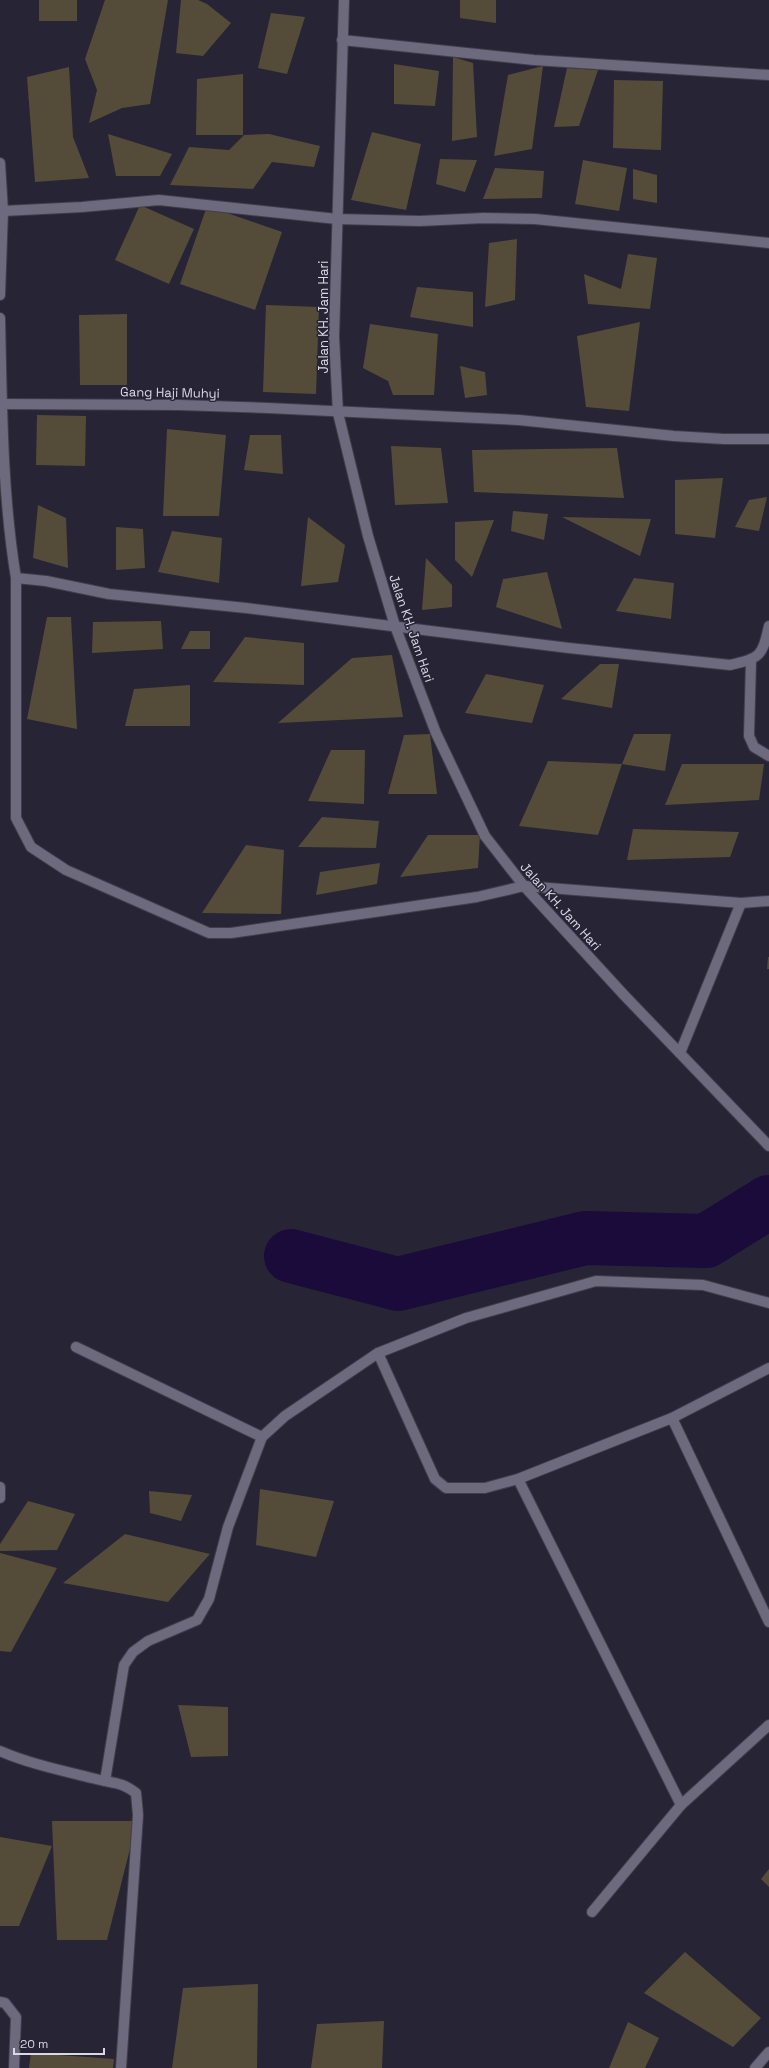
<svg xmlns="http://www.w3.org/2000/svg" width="769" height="2068" font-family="'Space Grotesk',sans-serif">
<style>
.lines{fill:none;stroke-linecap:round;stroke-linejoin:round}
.river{stroke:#1a0b3a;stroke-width:54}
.building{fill:#544c39}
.street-casing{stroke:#403e4c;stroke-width:12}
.street{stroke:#6d6a7e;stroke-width:10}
.labels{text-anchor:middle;stroke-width:3;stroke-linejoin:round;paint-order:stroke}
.street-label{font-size:13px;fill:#d9d8e4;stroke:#272435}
</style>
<rect width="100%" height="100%" fill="#272435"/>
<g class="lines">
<polyline class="river" points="291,1256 398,1284 585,1238 706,1241 769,1202"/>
</g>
<g class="building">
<rect x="39" y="0" width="38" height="21"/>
<polygon points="105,0 168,0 150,104 122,108 89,123 97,90 85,59"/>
<polygon points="181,0 198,0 207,4 231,23 203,56 176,53"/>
<polygon points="460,0 496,0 496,23 460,18"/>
<polygon points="271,13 305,17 287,74 258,68"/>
<polygon points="453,57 473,63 477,137 452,141"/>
<polygon points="394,64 439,71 435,106 394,104"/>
<polygon points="543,66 532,149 494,156 508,75"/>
<polygon points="69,67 73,137 89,178 35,182 27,77"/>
<polygon points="567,68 598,70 579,126 554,127"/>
<polygon points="243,74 243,135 196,135 197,79"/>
<polygon points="614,80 663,81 661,150 613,148"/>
<polygon points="372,132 421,144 406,210 351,200"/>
<polygon points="108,134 172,154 160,176 116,176"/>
<polygon points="269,134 320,146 314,167 272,162 253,189 170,185 189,147 229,150 244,135"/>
<polygon points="440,159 477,160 465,192 436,184"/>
<polygon points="583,160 627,168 619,211 575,204"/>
<polygon points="495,168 544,171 542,198 483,199"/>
<polygon points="633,169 657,175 657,203 633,199"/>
<polygon points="140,205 194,229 169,284 115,260"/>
<polygon points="207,206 282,232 255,310 180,284"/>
<polygon points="517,239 515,300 485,307 489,243"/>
<polygon points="628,254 657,258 650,309 588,304 584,274 621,289"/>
<polygon points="417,287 473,292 473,327 410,317"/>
<polygon points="266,305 319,307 316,394 263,392"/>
<polygon points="127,314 127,385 80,385 79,315"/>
<polygon points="640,322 629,411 586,407 577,336"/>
<polygon points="370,324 438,334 434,395 393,395 388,381 363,368"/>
<polygon points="460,366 485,372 487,395 465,398"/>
<polygon points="37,415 86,416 85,466 36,465"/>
<polygon points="167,429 226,435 219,516 163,516"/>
<polygon points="250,435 281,435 283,474 244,470"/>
<polygon points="391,446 441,448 448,503 395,505"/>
<polygon points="617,448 624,498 474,492 472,450"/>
<polygon points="723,478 715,538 675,534 675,480"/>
<polygon points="767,497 759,531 735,527 749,500"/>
<polygon points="38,505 66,518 68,568 33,558"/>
<polygon points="513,511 548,514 544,540 511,531"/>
<polygon points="308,517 345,545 338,582 301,586"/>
<polygon points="562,517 651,519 640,556"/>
<polygon points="494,520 472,577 455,560 455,522"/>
<polygon points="116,527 143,529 145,568 116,570"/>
<polygon points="172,531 222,538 219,583 158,572"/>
<polygon points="426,558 452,585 452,607 422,610"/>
<polygon points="547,572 562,629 496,607 503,579"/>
<polygon points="634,578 674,583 671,619 616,611"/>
<polygon points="47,617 71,617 77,729 27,719"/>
<polygon points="161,621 163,649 92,653 93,622"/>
<polygon points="190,631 210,631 210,649 181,649"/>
<polygon points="245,637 304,643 304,685 213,682"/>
<polygon points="392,655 403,717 278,723 352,658"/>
<polygon points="600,664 619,664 612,708 561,699"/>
<polygon points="486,674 544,685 532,723 465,713"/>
<polygon points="190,685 190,726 125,726 134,689"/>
<polygon points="430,734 437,794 388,794 404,735"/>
<polygon points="634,734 671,734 665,771 622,764 598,835 519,826 548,761 622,764"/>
<polygon points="331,750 365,750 364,804 308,801"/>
<polygon points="682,764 764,764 759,800 665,805"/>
<polygon points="322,817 379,821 376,848 298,847"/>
<polygon points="633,829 739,832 730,857 627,860"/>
<polygon points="428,835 480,835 478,868 400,877"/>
<polygon points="246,845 284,850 281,914 202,913"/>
<polygon points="380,863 377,884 316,895 320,872"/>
<polygon points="768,957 769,957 769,969 767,969"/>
<polygon points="260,1489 334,1501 316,1557 256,1545"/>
<polygon points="149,1491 192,1495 181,1521 150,1513"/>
<polygon points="28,1501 75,1514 57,1550 0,1551 0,1544"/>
<polygon points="125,1534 210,1554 168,1602 63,1583"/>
<polygon points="0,1553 57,1568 11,1652 0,1651"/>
<polygon points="178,1705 228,1707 228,1756 191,1757"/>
<polygon points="52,1821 137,1821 107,1940 57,1940"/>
<polygon points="0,1837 52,1846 19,1926 0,1926"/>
<polygon points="769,1869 769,1887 761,1879"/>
<polygon points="685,1952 761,2018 733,2047 644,1993"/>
<polygon points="258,1984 257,2068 172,2068 183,1988"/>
<polygon points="384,2021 382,2068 311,2068 317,2024"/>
<polygon points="628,2022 659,2038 645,2068 609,2068"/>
<polygon points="31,2053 114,2059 113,2068 29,2068"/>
</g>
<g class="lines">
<defs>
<g id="street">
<polyline points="344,0 334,337 338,413 368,536 395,626 436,733 485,836 524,886 624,995 769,1146"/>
<polyline points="342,40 534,60 769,75"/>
<polyline points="0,163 3,211 0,295"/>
<polyline points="3,211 82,207 159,200 337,219 420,221 484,218 535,219 769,243"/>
<path d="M 0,318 C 2,404 2,493 16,578 L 46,581 L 109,594 L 246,608 L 569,648 L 730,665 C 761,658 762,656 769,626"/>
<polyline points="2,404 179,405 268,408 519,420 674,436 724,439 769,439"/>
<polyline points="16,578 16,818 31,847 66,870 209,933 231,933 477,897 524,886 741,903 769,901"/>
<polyline points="751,661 749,736 754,747 769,756"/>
<polyline points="680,1053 741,903"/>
<polyline points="76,1347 262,1437"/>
<polyline points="378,1353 435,1479 446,1488 485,1488 518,1479 672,1418 769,1368"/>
<polyline points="672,1418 769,1622"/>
<polyline points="518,1479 681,1805"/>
<polyline points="0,1487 0,1498"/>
<path d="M 0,1751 C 30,1764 64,1771 96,1779 C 114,1784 120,1781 136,1793 L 138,1815 L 121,2068"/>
<polyline points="105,1781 124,1665 133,1652 148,1641 197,1620 209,1599 228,1527 262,1437 285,1416 378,1353 466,1318 596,1281 703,1285 769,1303"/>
<polyline points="592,1912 681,1805 769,1725"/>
<polyline points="0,2002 5,2003 16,2017 14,2068"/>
<polyline points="755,2068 769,2052"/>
</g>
</defs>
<use href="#street" class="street-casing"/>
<use href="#street" class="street"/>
</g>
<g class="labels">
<g class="street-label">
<text transform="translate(323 317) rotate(-90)" y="5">Jalan KH. Jam Hari</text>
<text transform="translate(170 392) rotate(1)" y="5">Gang Haji Muhyi</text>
<text transform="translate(412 628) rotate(71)" y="5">Jalan KH. Jam Hari</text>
<text transform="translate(561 906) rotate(48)" y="5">Jalan KH. Jam Hari</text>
</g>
</g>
<path d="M14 2048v6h90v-6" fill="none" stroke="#d9d8e4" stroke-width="2"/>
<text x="20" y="2048" font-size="12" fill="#d9d8e4" stroke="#272435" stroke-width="3" paint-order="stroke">20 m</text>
</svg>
